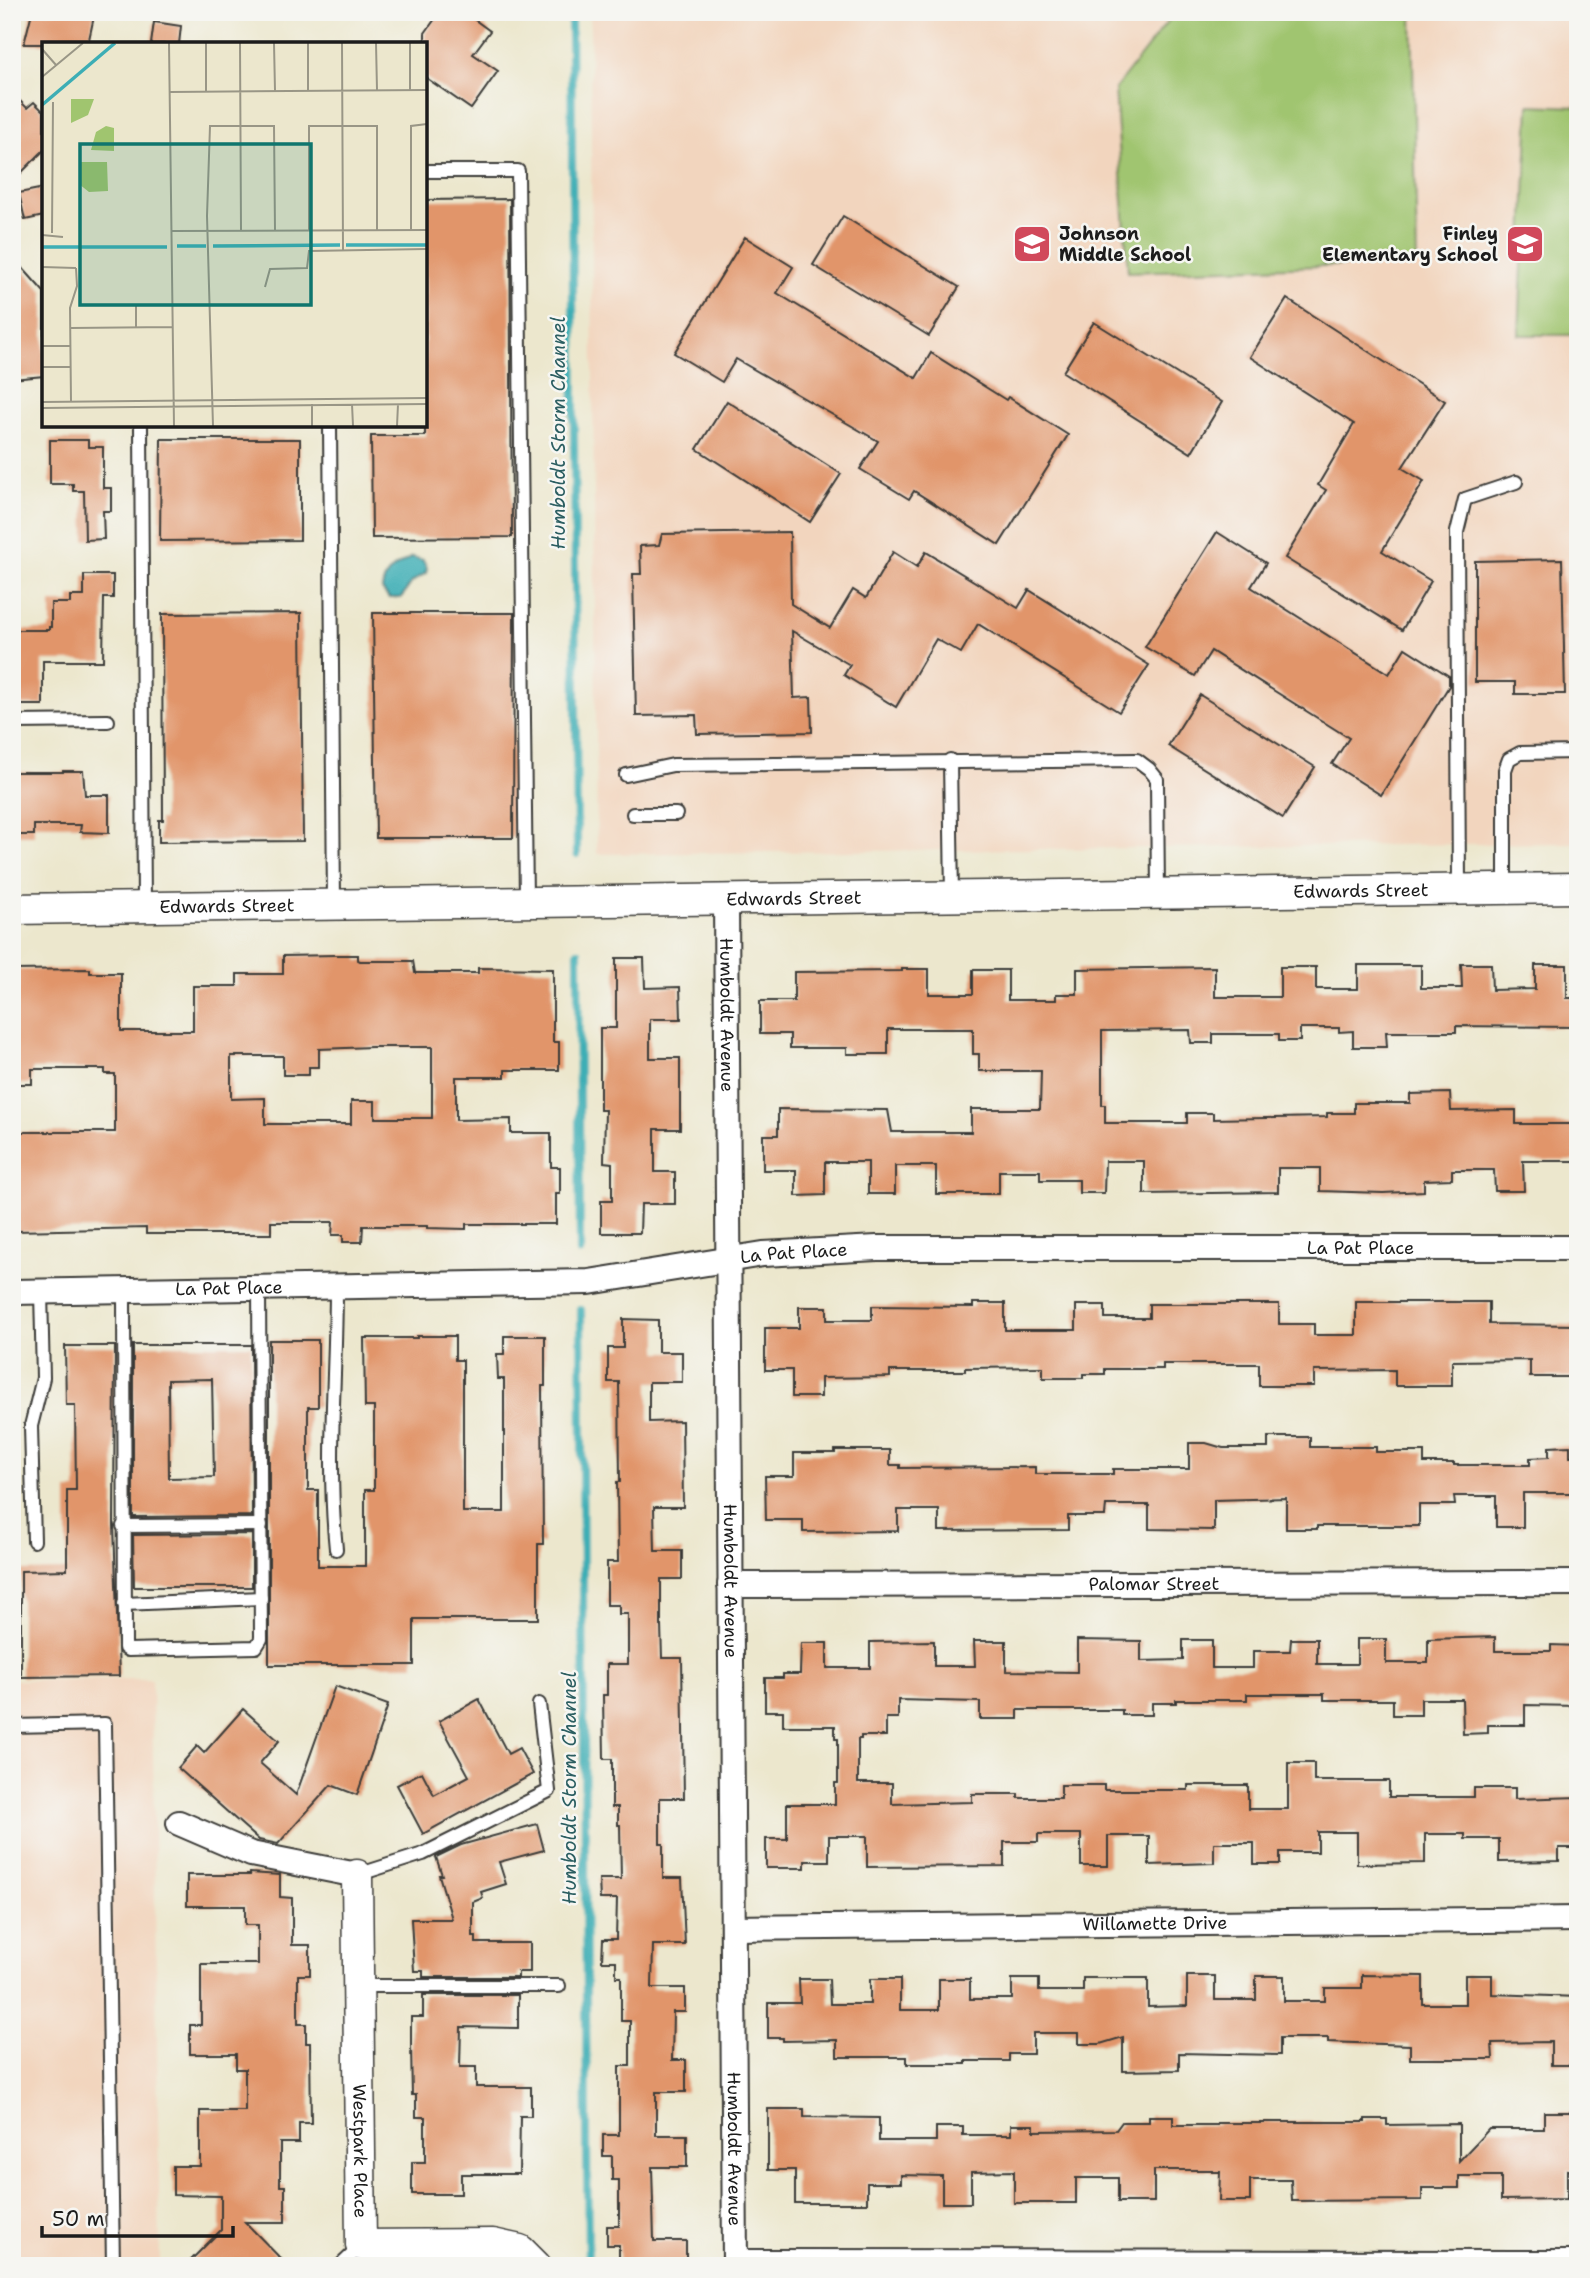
<svg xmlns="http://www.w3.org/2000/svg" width="1590" height="2278" font-family="'Shantell Sans',sans-serif">
<style>
.built{fill:#f2d5be}
.green{fill:#a0c56f;stroke:#5e7046;stroke-width:2}
.water{fill:#3daeb5;stroke:#2c6568;stroke-width:2}
.lines{fill:none;stroke-linecap:round;stroke-linejoin:round}
.stream{stroke:#3daeb5;stroke-width:8}
.building{fill:#e1956a;fill-rule:evenodd}
.service-casing{stroke:#3b3a37;stroke-width:16}
.minor-casing{stroke:#3b3a37;stroke-width:28}
.tertiary-casing{stroke:#3b3a37;stroke-width:33}
.service{stroke:#fff;stroke-width:12}
.minor{stroke:#fff;stroke-width:24}
.tertiary{stroke:#fff;stroke-width:30}
.labels{text-anchor:middle;stroke-width:5;stroke-linejoin:round;paint-order:stroke}
.poi-label{font-size:18px;font-weight:bold;fill:#1c1c1c;stroke:#f6f6f2;text-anchor:start}
.street-label{font-size:18px;fill:#1c1c1c;stroke:#f6f6f2}
.water-label{font-size:19px;font-style:italic;fill:#2b5e61;stroke:#f6f6f2}
.inset-river{fill:none;stroke:#3daeb5;stroke-width:3.5}
.inset-road{fill:none;stroke:#999686;stroke-width:2}
.view{fill:#0f766e;fill-opacity:0.15;stroke:#0f766e;stroke-width:3.5}
.inset-edge{fill:none;stroke:#1c1c1c;stroke-width:3.5}
</style>
<rect width="100%" height="100%" fill="#f6f6f2"/>
<filter id="ink" filterUnits="userSpaceOnUse"><feTurbulence type="fractalNoise" baseFrequency=".0143" numOctaves="2"/><feDisplacementMap in="SourceGraphic" scale="14" xChannelSelector="R" yChannelSelector="G"/><feConvolveMatrix kernelMatrix="1 2 1 2 8 2 1 2 1" color-interpolation-filters="sRGB"/></filter>
<filter id="wash" filterUnits="userSpaceOnUse"><feTurbulence type="fractalNoise" baseFrequency=".00686" numOctaves="4" result="noise"/><feDisplacementMap in="SourceGraphic" scale="28" xChannelSelector="R" yChannelSelector="G"/><feGaussianBlur stdDeviation="1.57" result="paint"/><feColorMatrix in="noise" values="0 0 0 0 0 0 0 0 0 0 0 0 0 0 0 0 0 1.4 0 .05"/><feComposite in="paint" operator="in"/></filter>
<g filter="url(#wash)">
<rect width="100%" height="100%" fill="#ece7cd"/>
<g class="built">
<polygon points="590,12 1578,12 1578,843 597,854"/>
<polygon points="152,1679 160,2266 12,2266 12,1680"/>
</g>
<g class="green">
<polygon points="1175,12 1412,12 1417,263 1128,272 1115,89"/>
<polygon points="1529,105 1578,107 1578,335 1519,335"/>
</g>
<path class="water" d="M 412,557 L 423,560 L 427,568 L 426,573 L 412,582 L 401,598 L 389,598 L 382,590 C 383,572 397,565 412,557 Z"/>
<g class="lines">
<g class="stream">
<polyline points="571,12 577,854"/>
<polyline points="578,952 580,1252"/>
<polyline points="581,1310 588,2266"/>
</g>
</g>
<g id="blocks">
<g class="building">
<polygon points="32,12 95,12 88,44 24,44"/>
<polygon points="440,12 464,12 490,31 473,54 498,71 471,109 425,77 425,33"/>
<polygon points="154,22 181,26 179,44 151,44"/>
<polygon points="12,93 27,108 34,102 44,112 44,150 12,182"/>
<polygon points="44,188 44,216 25,220 19,193"/>
<polygon points="510,199 512,537 372,538 371,436 425,436 425,200"/>
<polygon points="843,216 959,287 929,336 813,265"/>
<polygon points="745,237 793,267 777,293 916,378 931,353 1006,400 1008,397 1068,435 999,545 914,491 909,499 860,469 878,441 736,359 722,382 674,353"/>
<polygon points="12,256 44,292 44,376 12,379"/>
<polygon points="1287,299 1445,401 1402,468 1424,481 1382,551 1431,581 1402,630 1285,558 1326,490 1318,485 1354,424 1250,357"/>
<polygon points="1094,322 1222,402 1191,453 1063,372"/>
<polygon points="727,401 841,474 810,522 697,449"/>
<polygon points="161,439 300,439 300,540 160,541"/>
<polygon points="50,440 88,440 88,447 103,447 103,488 111,488 111,511 103,511 104,539 85,540 84,491 73,491 73,484 50,484"/>
<polygon points="790,532 791,604 830,628 853,590 866,598 893,552 917,567 926,552 1018,608 1029,590 1149,665 1119,712 978,624 961,653 936,639 896,707 844,675 850,665 792,631 794,698 811,697 812,732 697,734 696,715 636,716 633,574 641,574 640,546 659,545 662,534"/>
<polygon points="1217,532 1266,563 1251,587 1389,674 1405,648 1449,676 1449,686 1381,795 1332,764 1349,738 1211,651 1195,676 1145,647"/>
<polygon points="1562,559 1565,694 1515,694 1515,682 1475,682 1475,561"/>
<polygon points="84,575 113,575 113,598 104,598 103,661 43,661 43,705 16,705 16,669 12,669 12,630 49,630 49,627 51,627 51,603 70,603 70,596 84,596"/>
<polygon points="301,613 303,841 159,842 159,820 163,820 162,614"/>
<polygon points="373,613 514,613 513,838 376,838"/>
<polygon points="1200,695 1315,767 1283,818 1168,746"/>
<polygon points="63,771 83,771 85,795 109,795 109,833 80,832 81,825 34,825 34,835 12,835 12,772 63,772"/>
<path d="M 336,955 L 358,955 L 358,960 L 360,961 L 413,961 L 415,973 L 478,973 L 478,968 L 553,969 L 553,1042 L 559,1042 L 559,1070 L 505,1070 L 505,1077 L 456,1077 L 456,1120 L 511,1119 L 511,1133 L 551,1133 L 551,1167 L 560,1167 L 560,1194 L 556,1194 L 556,1224 L 466,1224 L 466,1229 L 427,1228 L 427,1226 L 363,1226 L 362,1242 L 343,1242 L 343,1235 L 332,1235 L 333,1222 L 271,1222 L 271,1234 L 146,1234 L 146,1228 L 16,1231 L 16,1161 L 12,1161 L 12,1132 L 115,1132 L 115,1074 L 105,1074 L 105,1069 L 32,1069 L 32,1084 L 12,1084 L 12,970 L 90,969 L 90,973 L 121,973 L 121,1031 L 193,1031 L 193,986 L 237,986 L 237,974 L 283,974 L 283,956 ZM 372,1047 L 432,1047 L 432,1118 L 375,1118 L 375,1101 L 351,1101 L 351,1124 L 265,1124 L 265,1098 L 231,1099 L 231,1056 L 283,1056 L 283,1075 L 309,1075 L 309,1067 L 319,1067 L 319,1049 Z"/>
<polygon points="616,958 644,958 645,988 680,987 681,1019 650,1019 650,1058 680,1058 680,1129 655,1129 655,1172 675,1172 675,1204 641,1204 640,1233 601,1233 601,1201 612,1201 612,1163 604,1162 605,1110 600,1110 600,1028 616,1028"/>
<polygon points="1461,964 1491,964 1492,990 1535,989 1535,965 1567,965 1567,998 1578,998 1578,1027 1456,1026 1456,1032 1386,1032 1387,1047 1353,1047 1353,1031 1339,1032 1339,1028 1300,1028 1300,1041 1279,1041 1279,1034 1213,1034 1213,1043 1191,1043 1190,1030 1102,1031 1102,1105 1105,1105 1105,1123 1187,1123 1187,1113 1213,1113 1213,1119 1327,1117 1327,1113 1354,1113 1354,1103 1410,1103 1410,1094 1450,1093 1451,1111 1516,1110 1516,1124 1578,1124 1578,1161 1523,1161 1524,1191 1495,1191 1494,1170 1452,1170 1452,1179 1424,1180 1424,1191 1383,1193 1320,1191 1320,1168 1278,1168 1278,1192 1144,1194 1144,1161 1105,1161 1104,1193 1079,1193 1079,1180 1040,1180 1040,1171 999,1171 999,1194 936,1194 936,1166 895,1166 895,1194 868,1194 868,1162 825,1162 825,1195 796,1196 796,1170 763,1170 763,1135 778,1135 778,1109 888,1110 892,1132 971,1132 971,1109 1040,1109 1041,1071 979,1071 979,1054 973,1054 973,1029 888,1029 888,1054 847,1054 847,1048 790,1048 790,1034 760,1034 760,1001 794,1001 794,972 902,971 902,969 929,969 929,994 973,994 973,970 1008,970 1008,1000 1056,1000 1056,994 1077,994 1077,969 1215,967 1215,997 1280,997 1280,967 1316,967 1316,989 1358,989 1358,965 1421,965 1421,988 1462,988"/>
<polygon points="1356,1302 1489,1302 1489,1324 1578,1325 1578,1377 1530,1377 1530,1360 1452,1361 1452,1386 1395,1386 1395,1370 1314,1371 1314,1386 1259,1386 1259,1364 1163,1364 1163,1369 1105,1369 1105,1374 1083,1374 1083,1378 1043,1378 1043,1367 965,1368 965,1371 890,1371 890,1377 821,1378 821,1397 792,1397 792,1370 765,1370 765,1328 799,1328 799,1307 827,1307 827,1320 872,1320 872,1306 973,1307 973,1303 1005,1303 1005,1330 1076,1330 1076,1305 1105,1305 1105,1318 1149,1318 1149,1304 1279,1304 1279,1324 1314,1324 1314,1335 1356,1335"/>
<polygon points="623,1319 658,1320 658,1352 682,1352 682,1382 649,1382 649,1422 682,1421 683,1507 654,1507 655,1551 682,1551 682,1579 661,1579 661,1625 662,1658 682,1658 684,1798 660,1798 660,1844 663,1844 663,1878 682,1878 685,1945 653,1945 652,1988 685,1988 685,2012 673,2012 672,2060 686,2060 686,2092 656,2092 656,2135 687,2135 687,2167 652,2167 654,2241 686,2241 686,2266 619,2265 619,2245 607,2245 607,2226 619,2226 619,2180 612,2180 612,2156 603,2156 603,2135 619,2135 619,2066 630,2066 630,2021 621,2021 621,1977 616,1977 616,1961 602,1961 603,1939 616,1939 617,1899 600,1899 599,1879 621,1879 620,1825 618,1825 618,1807 612,1807 612,1759 604,1759 603,1695 607,1695 607,1664 628,1664 628,1614 619,1614 619,1605 607,1605 607,1562 618,1562 617,1482 620,1482 619,1382 608,1382 608,1348 623,1348"/>
<polygon points="417,1336 455,1336 455,1360 463,1360 463,1512 504,1512 504,1379 498,1379 497,1354 504,1354 504,1336 545,1336 545,1386 542,1386 543,1544 538,1544 538,1619 414,1619 414,1665 269,1665 269,1340 318,1340 318,1407 308,1407 308,1490 318,1490 318,1566 365,1566 365,1490 374,1490 374,1407 365,1407 364,1338 417,1338"/>
<path d="M 133,1345 L 251,1345 L 252,1516 L 133,1517 ZM 212,1379 L 214,1477 L 169,1478 L 168,1380 Z"/>
<polygon points="65,1346 115,1346 114,1525 119,1676 21,1677 21,1571 67,1570 67,1490 76,1490 75,1405 66,1405"/>
<polygon points="1268,1437 1310,1437 1310,1447 1376,1447 1376,1452 1424,1452 1424,1463 1454,1463 1454,1465 1530,1465 1530,1458 1549,1457 1549,1447 1570,1446 1570,1457 1578,1457 1578,1493 1523,1493 1523,1527 1496,1527 1496,1496 1454,1496 1455,1505 1419,1505 1419,1526 1317,1526 1317,1529 1286,1529 1286,1498 1214,1500 1214,1530 1149,1529 1149,1505 1106,1505 1105,1516 1068,1516 1068,1530 939,1531 939,1510 898,1510 898,1531 803,1532 803,1520 766,1520 765,1476 794,1476 794,1453 835,1453 835,1450 890,1450 890,1465 900,1465 900,1468 1035,1467 1035,1474 1113,1474 1113,1469 1189,1469 1189,1443 1206,1443 1223,1448 1268,1448"/>
<polygon points="252,1534 252,1587 134,1587 133,1535"/>
<polygon points="1495,1637 1495,1651 1551,1651 1551,1645 1578,1646 1578,1706 1525,1705 1525,1725 1488,1725 1488,1733 1463,1734 1462,1699 1421,1699 1421,1715 1393,1715 1393,1700 1324,1700 1324,1694 1247,1694 1247,1700 1176,1700 1176,1703 1152,1703 1152,1715 1122,1715 1122,1710 1018,1710 1018,1719 980,1719 980,1702 898,1700 898,1718 886,1718 886,1736 861,1736 861,1739 858,1739 858,1783 892,1783 892,1804 972,1802 972,1794 1018,1794 1018,1798 1061,1798 1061,1785 1104,1785 1104,1790 1188,1790 1188,1785 1248,1785 1248,1809 1288,1809 1288,1763 1314,1763 1314,1781 1389,1781 1389,1797 1474,1797 1474,1788 1515,1788 1515,1799 1578,1797 1578,1848 1559,1848 1559,1861 1499,1862 1499,1839 1465,1839 1465,1834 1425,1834 1425,1863 1357,1864 1357,1832 1318,1832 1318,1852 1280,1852 1280,1864 1254,1864 1254,1843 1214,1843 1214,1863 1149,1865 1149,1836 1108,1836 1108,1866 1081,1866 1081,1834 1038,1834 1038,1842 1004,1842 1004,1866 867,1867 867,1836 829,1836 829,1861 805,1861 805,1868 766,1868 766,1839 787,1839 787,1804 835,1804 835,1783 838,1783 838,1739 835,1739 835,1726 783,1726 783,1711 765,1711 765,1678 783,1678 783,1674 800,1674 801,1643 827,1643 827,1668 870,1668 870,1642 934,1641 934,1666 975,1666 974,1641 1006,1641 1006,1671 1077,1672 1077,1640 1141,1641 1141,1661 1183,1660 1183,1640 1212,1640 1212,1668 1253,1668 1253,1651 1290,1651 1291,1639 1317,1639 1317,1664 1357,1664 1357,1639 1386,1639 1386,1663 1428,1663 1428,1639"/>
<polygon points="335,1686 388,1705 357,1795 331,1785 278,1844 259,1840 178,1768 197,1746 204,1753 243,1709 279,1741 260,1763 296,1795"/>
<polygon points="479,1699 508,1754 519,1748 533,1774 423,1834 397,1785 422,1772 434,1795 469,1776 439,1721"/>
<polygon points="537,1824 544,1850 499,1862 506,1884 481,1892 483,1898 473,1902 473,1936 476,1936 476,1943 530,1943 530,1972 518,1972 518,1977 423,1977 423,1971 414,1971 411,1919 452,1919 439,1875 442,1875 436,1857 461,1845"/>
<polygon points="250,1873 280,1875 280,1897 292,1898 292,1945 310,1945 310,1975 298,1975 298,2024 306,2024 306,2043 310,2043 311,2123 299,2123 299,2143 280,2143 280,2186 285,2186 285,2222 245,2222 288,2266 185,2266 221,2230 221,2196 173,2195 173,2166 200,2166 200,2111 245,2111 245,2069 236,2069 236,2054 190,2054 190,2025 201,2025 201,1964 258,1964 258,1925 245,1925 245,1906 187,1906 187,1875 250,1875"/>
<polygon points="1362,1975 1423,1976 1423,2004 1465,2004 1465,1975 1492,1975 1492,1994 1578,1997 1578,2065 1551,2065 1551,2042 1492,2043 1493,2059 1410,2059 1410,2045 1328,2042 1328,2038 1280,2038 1280,2055 1179,2053 1179,2070 1123,2071 1123,2037 1100,2044 1079,2044 1079,2033 1033,2033 1033,2054 1009,2054 1009,2061 966,2061 966,2064 907,2064 907,2057 837,2057 837,2040 783,2041 783,2038 768,2038 768,2003 800,2003 799,1979 829,1979 830,2004 870,2004 870,1979 900,1979 900,2010 939,2010 939,1979 970,1979 970,1999 1012,1999 1012,1979 1039,1979 1039,1991 1083,1991 1083,1978 1148,1978 1148,2007 1187,2006 1187,1976 1215,1976 1215,2000 1256,2000 1256,1976 1284,1976 1284,2001 1325,2001 1325,1988 1362,1988"/>
<polygon points="423,1995 518,1995 518,2028 461,2027 460,2067 476,2067 476,2087 531,2087 531,2116 520,2116 519,2174 461,2174 461,2194 412,2194 412,2162 425,2162 425,2117 416,2117 416,2095 412,2095 411,2045 411,2017 423,2017"/>
<polygon points="768,2109 804,2109 804,2117 879,2118 879,2141 936,2141 936,2127 963,2127 963,2135 1011,2135 1011,2125 1034,2125 1034,2131 1116,2130 1122,2122 1149,2122 1149,2116 1173,2116 1173,2125 1217,2125 1217,2123 1264,2123 1264,2122 1365,2122 1365,2119 1387,2119 1387,2125 1459,2124 1459,2161 1489,2129 1544,2129 1544,2112 1578,2112 1578,2167 1574,2167 1574,2171 1567,2170 1567,2199 1501,2200 1501,2176 1459,2176 1459,2188 1422,2188 1422,2200 1292,2201 1291,2180 1250,2180 1250,2201 1219,2201 1220,2172 1212,2172 1212,2170 1154,2170 1154,2202 1118,2202 1118,2178 1076,2178 1076,2203 1014,2203 1014,2171 971,2172 971,2203 942,2203 942,2176 901,2175 901,2183 867,2183 867,2203 795,2203 795,2170 768,2170"/>
</g>
</g>
</g>
<g filter="url(#ink)">
<use href="#blocks" fill-opacity="0" stroke="#3b3a37" stroke-width="2"/>
<g class="lines">
<defs>
<g id="service">
<polyline points="425,171 518,171 526,901"/>
<polyline points="141,425 144,907"/>
<polyline points="330,425 334,904"/>
<polyline points="12,722 108,721"/>
<polyline points="950,760 952,897"/>
<polyline points="626,775 673,765 1137,760 1149,769 1157,779 1158,894"/>
<polyline points="633,814 676,814"/>
<polyline points="1505,888 1505,770 1509,759 1520,753 1578,752"/>
<polyline points="1459,889 1457,532 1465,499 1516,482"/>
<polyline points="124,1291 125,1648 128,1650 256,1647 261,1639 259,1288"/>
<polyline points="123,1526 261,1525"/>
<polyline points="34,1541 31,1426 43,1378 41,1292"/>
<path d="M 336,1549 C 327,1461 336,1374 336,1287"/>
<polyline points="124,1604 261,1598"/>
<polyline points="12,1726 105,1724 113,2266"/>
<polyline points="357,1875 423,1854 549,1791 539,1704"/>
<polyline points="358,1986 559,1986"/>
<polyline points="340,2266 361,2246"/>
</g>
<g id="minor">
<path id="s1" d="M 726,899 L 735,2266"/>
<path id="s2" d="M 12,1292 L 589,1282 L 763,1254 L 877,1248 L 1578,1248"/>
<path id="s3" d="M 730,1585 L 1578,1583"/>
<polyline points="179,1823 251,1854 357,1875"/>
<path id="s4" d="M 733,1928 L 1578,1919"/>
<polyline points="735,2262 1578,2263"/>
</g>
<g id="tertiary">
<path id="s5" d="M 12,909 L 1578,888"/>
<path id="s6" d="M 357,1875 L 361,2245 L 493,2244 L 520,2250 L 536,2266"/>
</g>
</defs>
<use href="#service" class="service-casing"/>
<use href="#minor" class="minor-casing"/>
<use href="#tertiary" class="tertiary-casing"/>
<use href="#service" class="service"/>
<use href="#minor" class="minor"/>
<use href="#tertiary" class="tertiary"/>
</g>
</g>
<defs>
<symbol id="school-square" viewBox="-11 -11 22 22"><rect x="-9" y="-9" width="18" height="18" rx="4" fill="#d1495b" stroke="#f6f6f2"/><path d="M0-5L7-2L0 1L-7-2ZM-4 1L0 2.5L4 1V4Q0 6-4 4Z" fill="#fff"/></symbol>
</defs>
<g fill-rule="evenodd">
<use href="#school-square" x="1010" y="222" width="44" height="44"/>
<use href="#school-square" x="1503" y="222" width="44" height="44"/>
</g>
<g class="labels">
<g class="poi-label">
<text x="1059" y="240">Johnson<tspan x="1059" dy="21">Middle School</tspan></text>
<text x="1498" y="240" text-anchor="end">Finley<tspan x="1498" dy="21">Elementary School</tspan></text>
</g>
<g class="street-label">
<text dy="6" stroke="none"><textPath href="#s5" startOffset="1349">Edwards Street</textPath></text>
<text dy="6" stroke="none"><textPath href="#s5" startOffset="782">Edwards Street</textPath></text>
<text dy="6" stroke="none"><textPath href="#s5" startOffset="215">Edwards Street</textPath></text>
<text dy="6" stroke="none"><textPath href="#s1" startOffset="116">Humboldt Avenue</textPath></text>
<text dy="6" stroke="none"><textPath href="#s2" startOffset="1351">La Pat Place</textPath></text>
<text dy="6" stroke="none"><textPath href="#s2" startOffset="784">La Pat Place</textPath></text>
<text dy="6" stroke="none"><textPath href="#s2" startOffset="217">La Pat Place</textPath></text>
<text dy="6" stroke="none"><textPath href="#s1" startOffset="682">Humboldt Avenue</textPath></text>
<text dy="6" stroke="none"><textPath href="#s3" startOffset="424">Palomar Street</textPath></text>
<text dy="6" stroke="none"><textPath href="#s4" startOffset="422">Willamette Drive</textPath></text>
<text dy="6" stroke="none"><textPath href="#s1" startOffset="1250">Humboldt Avenue</textPath></text>
<text dy="6" stroke="none"><textPath href="#s6" startOffset="276">Westpark Place</textPath></text>
</g>
<g class="water-label">
<text transform="translate(558 433) rotate(-90)" y="7">Humboldt Storm Channel</text>
<text transform="translate(569 1788) rotate(-90)" y="7">Humboldt Storm Channel</text>
</g>
</g>
<g transform="translate(42 42)">
<rect width="385" height="385" fill="#ece7cd"/>
<path d="M 52,57 L 46,73 L 29,81 L 29,57 ZM 64,84 L 72,86 L 72,109 L 49,108 L 54,90 ZM 37,120 L 65,120 L 66,149 L 47,150 L 37,142 Z" fill="#a0c56f"/>
<path class="inset-river" d="M 0,63 L 73,1M 304,203 L 385,203M 135,204 L 164,204M 171,204 L 298,203M 0,205 L 125,205"/>
<path class="inset-road" d="M 127,1 L 132,384M 164,1 L 164,50M 198,1 L 199,189M 232,1 L 233,49M 266,1 L 266,49M 300,1 L 301,208M 334,1 L 335,48M 368,1 L 368,48M 0,7 L 14,23M 0,35 L 41,1M 128,50 L 385,48M 369,188 L 369,84 L 385,82M 129,189 L 385,188M 267,189 L 267,84 L 335,84 L 335,188M 10,191 L 11,60M 0,193 L 21,195M 0,225 L 34,226M 223,245 L 228,227 L 265,226 L 267,209 L 385,207M 94,262 L 94,286M 28,286 L 131,285M 0,304 L 28,304M 0,325 L 28,325M 0,360 L 385,356M 29,360 L 28,266 L 35,244 L 34,226M 310,362 L 311,384M 0,366 L 385,362M 171,384 L 165,174 L 168,84 L 232,84 L 233,189M 270,384 L 270,362M 355,384 L 356,362"/>
<path class="view" d="M 38,102 L 269,102 L 269,263 L 38,263 Z"/>
<rect width="385" height="385" class="inset-edge"/>
</g>
<rect width="1590" height="2278" fill="none" stroke="#f6f6f2" stroke-width="42"/>
<path d="M42 2226v10h191v-10" fill="none" stroke="#1c1c1c" stroke-width="3.5"/>
<text x="52" y="2226" font-size="21" fill="#1c1c1c" stroke="#f6f6f2" stroke-width="5" paint-order="stroke">50 m</text>
</svg>
